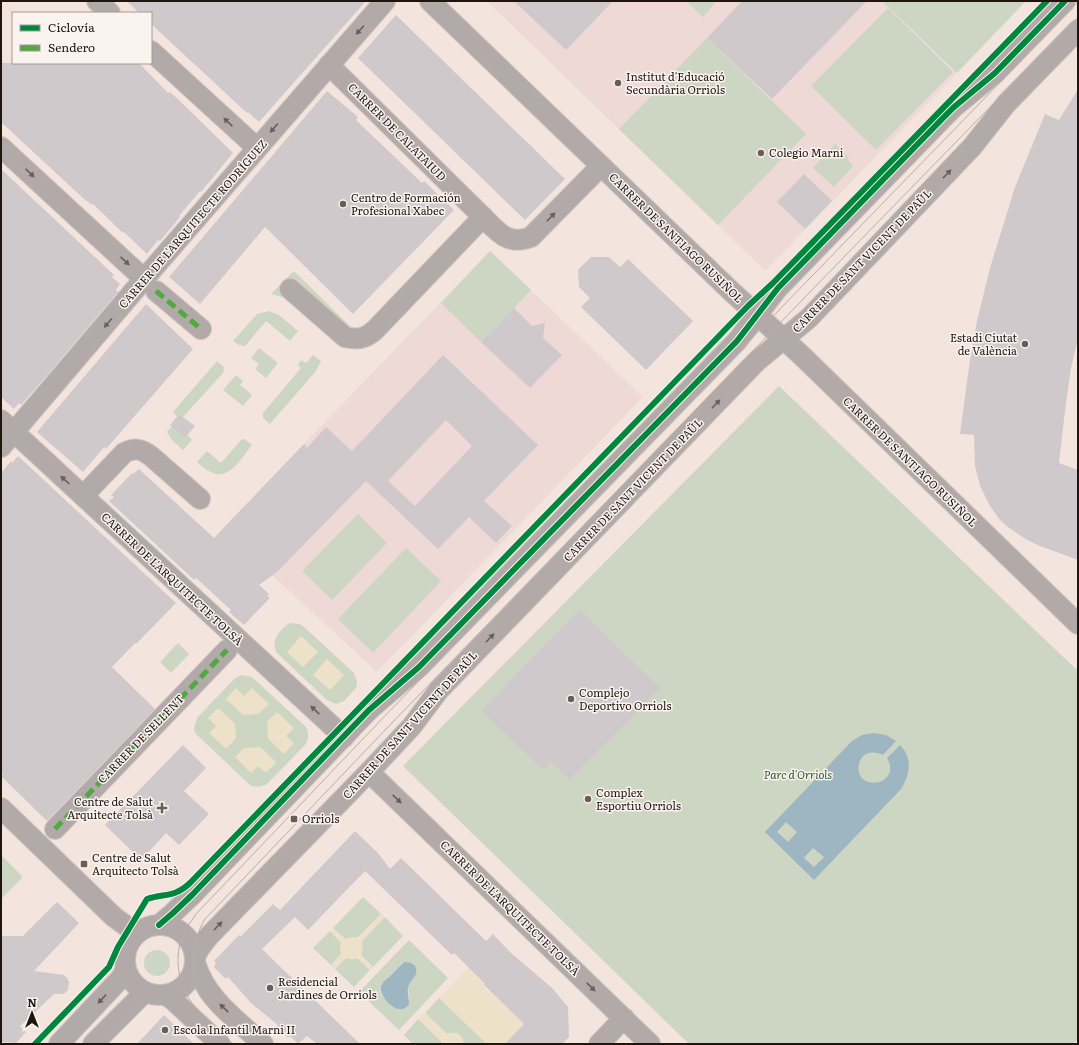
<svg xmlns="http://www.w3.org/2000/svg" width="1079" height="1045" font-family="Literata,serif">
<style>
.education{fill:#eed9d7}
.green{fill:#cdd6c2;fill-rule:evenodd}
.sand{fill:#ede1c9}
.water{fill:#9eb6c1;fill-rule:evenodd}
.building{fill:#d0c9cc;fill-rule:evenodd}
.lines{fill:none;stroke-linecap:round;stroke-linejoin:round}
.minor-casing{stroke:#cfc4be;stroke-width:22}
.minor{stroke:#b2aaa9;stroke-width:20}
.tram{stroke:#b7adaa;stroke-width:1}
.quiet{stroke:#52a841;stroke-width:5;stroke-dasharray:10 5;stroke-linecap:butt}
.cycleway-casing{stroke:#faf3f0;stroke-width:8}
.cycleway{stroke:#00873e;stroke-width:6}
.oneway{fill:#685f5c}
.poi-dot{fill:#695d56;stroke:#faf3f0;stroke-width:1.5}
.labels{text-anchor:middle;stroke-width:3;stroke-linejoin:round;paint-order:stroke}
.poi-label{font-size:11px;fill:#1f140e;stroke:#faf3f0;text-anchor:start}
.street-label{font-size:11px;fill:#1f140e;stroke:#faf3f0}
.park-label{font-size:11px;font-style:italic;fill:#2e562c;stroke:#faf3f0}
</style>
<rect width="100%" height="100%" fill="#f3e5dd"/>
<g class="education">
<polygon points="487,1 882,1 957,73 765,271"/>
<polygon points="490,251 643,397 377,672 222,529"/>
</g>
<g class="green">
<polygon points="686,1 717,1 703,17"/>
<polygon points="882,1 1026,1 957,73"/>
<polygon points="888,8 953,72 876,150 811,86"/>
<polygon points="707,38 806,134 718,225 619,129"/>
<polygon points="835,144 849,158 848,160 853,166 834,187 813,168"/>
<polygon points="490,251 531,290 481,342 441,303"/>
<polygon points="294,271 357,333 282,297 271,294"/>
<polygon points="269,311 279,315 298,331 290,341 266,321 245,346 239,345 233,341 257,314"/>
<polygon points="259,348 278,363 266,378 255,369 259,364 251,358"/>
<polygon points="313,355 321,361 316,371 270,424 263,418 263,413 301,368 298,365 301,360 306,363"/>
<polygon points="217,361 224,367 223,373 183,417 179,414 177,416 173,412"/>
<polygon points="236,375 243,381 240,385 252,395 243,406 223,390"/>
<polygon points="779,386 1078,671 1078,1039 1073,1044 689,1044 403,766"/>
<polygon points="172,426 185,437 188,435 192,440 183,450 171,439 167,432"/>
<path d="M 242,439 L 244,439 L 252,445 C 243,456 230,480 213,473 C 207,471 202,466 197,462 L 207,451 L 221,463 Z"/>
<polygon points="358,514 387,543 332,600 302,571"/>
<polygon points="406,548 441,581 373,653 338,619"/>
<path d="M 290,623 L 300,624 L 304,627 L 354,673 L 357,682 L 356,688 L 344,701 L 336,704 L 327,700 L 277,653 C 270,641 279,630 290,623 Z"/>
<polygon points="178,643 189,654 171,673 160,662"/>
<path d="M 241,675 L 252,677 L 306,727 C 309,734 309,738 305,745 L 267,784 C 261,787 257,787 251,786 L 196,734 L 194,729 L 197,718 L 234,679 Z"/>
<polygon points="1,855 21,875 22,878 1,899"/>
<polygon points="363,897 381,914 357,938 354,937 345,939 333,928"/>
<polygon points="385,917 403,936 373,967 361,955 362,945 361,942"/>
<polygon points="330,931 342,943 340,946 342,954 331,965 313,948"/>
<path d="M 409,940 L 448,978 L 399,1030 L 359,992 ZM 408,962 L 412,964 L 415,976 L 408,986 L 409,1003 L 382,996 L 380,991 C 381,983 400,963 408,962 Z"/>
<circle cx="157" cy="963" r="13"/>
<polygon points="346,958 354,959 357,958 370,970 354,987 335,969"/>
<polygon points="439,998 487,1044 464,1044 464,1042 447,1034 425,1013"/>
<polygon points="418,1019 441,1041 441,1044 413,1044 404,1035"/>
</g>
<g class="sand">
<polygon points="301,636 318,652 303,667 287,652"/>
<polygon points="327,659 344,675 330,690 313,675"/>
<polygon points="236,688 244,696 252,688 269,704 258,714 243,715 226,699"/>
<polygon points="218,708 235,724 236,738 226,749 209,733 216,726 208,718"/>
<polygon points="277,712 294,728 286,736 294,743 284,754 268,739 267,722"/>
<polygon points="260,747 276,762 266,773 258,766 251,773 235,757 244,748"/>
<polygon points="381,914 385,917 361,942 363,948 361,955 373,967 370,970 357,958 351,959 346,958 335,969 331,965 341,954 340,949 341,943 330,931 333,928 345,939 351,937 357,938"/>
<polygon points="468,968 485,985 484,987 489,992 491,990 496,997 524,1024 505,1044 487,1044 439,998"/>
<path d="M 425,1013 L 446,1034 C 455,1030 463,1034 464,1044 L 441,1044 L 441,1041 L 418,1019 Z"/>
</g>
<g class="water">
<path d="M 874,733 L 886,735 L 896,741 L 883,755 C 874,750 861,752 859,764 C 853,793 903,786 887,758 L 900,745 C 913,758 910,775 901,789 L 814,880 L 765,832 L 852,741 L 862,735 ZM 786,822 L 797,832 L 788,842 L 777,832 ZM 813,848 L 824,857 L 814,867 L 804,858 Z"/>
<path d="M 405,962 C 412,962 418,966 416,974 C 414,979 409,982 408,988 C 407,993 409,998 409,1004 C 399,1020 378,995 381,987 C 382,982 388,978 391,975 C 395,971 400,965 405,962 Z"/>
</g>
<g class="building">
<polygon points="127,1 366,1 259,122 248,112 247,113 151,24 151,13 139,13"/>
<polygon points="514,1 613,1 566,50"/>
<polygon points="742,1 867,1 772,99 707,38"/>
<polygon points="396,15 565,179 525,220 358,58"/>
<polygon points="1,63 139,63 168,93 170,92 182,103 233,153 201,192 200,191 179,216 180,217 160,241 158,240 147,254 124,232 123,233 93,204 92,205 84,199 1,122"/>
<polygon points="1078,89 1078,338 1071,368 1065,411 1059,463 1078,470 1078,560 1040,546 1027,540 1008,527 1000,520 990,506 980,486 975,466 974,435 960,434 969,367 977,321 990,268 1015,187 1045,114 1059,120"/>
<polygon points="327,91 358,117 356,120 422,183 424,181 454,210 353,314 265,227 200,304 169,277"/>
<polygon points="1,169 114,275 112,277 120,284 116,290 118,292 49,373 21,405 19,403 14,409 1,397"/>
<polygon points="804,174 832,201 805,229 777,202"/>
<polygon points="591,257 609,257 620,267 628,259 693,321 646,370 581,307 590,298 579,287 578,270"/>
<polygon points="146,304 193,349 106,449 104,447 83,472 37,432"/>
<polygon points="514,308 532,326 545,323 543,338 562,355 530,388 481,342"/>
<path d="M 443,355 L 538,445 L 484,501 L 512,526 L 496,543 L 469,517 L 438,549 L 366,481 L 277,572 L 259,585 L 269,594 L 267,596 L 270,598 L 244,625 L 229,612 L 231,610 L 196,578 L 194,580 L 109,501 L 114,497 L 111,495 L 132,473 L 133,474 L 139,469 L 214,538 L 304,444 L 307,448 L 326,427 L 352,451 ZM 446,420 L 472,446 L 415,506 L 388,481 Z"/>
<polygon points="179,414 195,426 185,438 170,425"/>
<polygon points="18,456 176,603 136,644 135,643 112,667 155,709 47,821 2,777 3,775 1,772 1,473 11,461 12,463"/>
<polygon points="580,610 660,688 569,780 551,762 543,770 481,710"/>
<polygon points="183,745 206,768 184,791 209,814 179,845 166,833 141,860 105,825"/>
<polygon points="355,831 378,853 390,869 401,858 486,941 493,934 511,953 552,988 568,1007 569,1037 562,1044 505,1044 524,1024 484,985 485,984 454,953 452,955 365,871 308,930 295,917 262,949 360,1044 317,1044 307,1036 298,1044 290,1036 288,1038 276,1027 278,1025 251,1003 228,977 226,979 214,967 216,963 214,961 239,935 241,936 273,904 280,910"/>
<polygon points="57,902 79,923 34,971 64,975 67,978 69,982 68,990 64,994 54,994 20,1026 26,1032 16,1043 1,1042 1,936 23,936"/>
<polygon points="164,1015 194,1044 137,1044"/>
</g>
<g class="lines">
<defs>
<g id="minor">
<polyline points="97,1 110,13"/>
<polyline points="430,1 732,292 800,354 1078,624"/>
<polyline points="151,51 257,148"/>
<path d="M 329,65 L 483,217 C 498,232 508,246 531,237 L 601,166"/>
<polyline points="1,147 144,279"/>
<path d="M 290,289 L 345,337 C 357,340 365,339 375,330 L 483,217"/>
<polyline points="156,291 201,329"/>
<polyline points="1,420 344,737"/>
<polyline points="1,447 144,279 385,1"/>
<path d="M 83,496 L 124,453 C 135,447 142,449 152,457 L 200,499"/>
<polyline points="369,772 650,1044"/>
<polyline points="1,808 114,917 136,933"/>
<polyline points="55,829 227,650"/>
<circle cx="160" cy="960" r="35"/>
<polyline points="159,925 173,913 192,895 369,710 419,667 737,341 778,288 942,119 954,107 995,73 1065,1"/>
<polyline points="195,957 199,949 209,936 369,772 412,726 439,690 757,361 809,318 972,147 1006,104 1078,30"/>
<path d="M 195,962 C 205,998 237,1020 263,1044"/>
<polyline points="166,995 173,1000 220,1044"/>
<polyline points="59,1044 121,978 126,969"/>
<polyline points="93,1044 142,995 147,993"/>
<polyline points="599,1044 624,1018"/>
</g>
</defs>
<use href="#minor" class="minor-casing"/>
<use href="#minor" class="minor"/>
<g class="tram">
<path d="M 233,1044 C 206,1020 179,1000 178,962 C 178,953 179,943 183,935 C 186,927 192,921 196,914 L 380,721 L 1078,2"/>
<path d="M 249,1044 C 236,1032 212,1013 202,999 C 186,974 191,943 205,919 L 387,728 L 876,224 L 1078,17"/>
</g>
<g class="quiet">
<polyline points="156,291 201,329"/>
<polyline points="55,829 227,650"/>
</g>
<defs>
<g id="cycleway">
<polyline points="159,925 173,913 192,895 369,710 419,667 737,341 778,288 942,119 954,107 995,73 1065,1"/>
<path d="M 35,1044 L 109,967 L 118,947 L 147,899 C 165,893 174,898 190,883 L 748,306 L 773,283 L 1047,1"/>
</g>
</defs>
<use href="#cycleway" class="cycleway-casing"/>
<use href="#cycleway" class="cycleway"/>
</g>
<defs><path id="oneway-solid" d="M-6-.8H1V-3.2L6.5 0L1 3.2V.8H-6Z"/></defs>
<g class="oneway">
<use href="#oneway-solid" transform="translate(360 30) rotate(131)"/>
<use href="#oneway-solid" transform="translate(228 122) rotate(-137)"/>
<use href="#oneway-solid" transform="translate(274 128) rotate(131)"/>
<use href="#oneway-solid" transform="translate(30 173) rotate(43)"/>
<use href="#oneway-solid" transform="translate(947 174) rotate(-46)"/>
<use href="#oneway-solid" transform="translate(551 217) rotate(-46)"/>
<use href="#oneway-solid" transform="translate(125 261) rotate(43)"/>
<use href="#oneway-solid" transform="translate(108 323) rotate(130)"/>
<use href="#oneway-solid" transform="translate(716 404) rotate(-46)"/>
<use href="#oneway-solid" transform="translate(65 480) rotate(-138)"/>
<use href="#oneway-solid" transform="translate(490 638) rotate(-46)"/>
<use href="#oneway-solid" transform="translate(315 710) rotate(-137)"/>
<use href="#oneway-solid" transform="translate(397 799) rotate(44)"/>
<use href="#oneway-solid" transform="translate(218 926) rotate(-46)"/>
<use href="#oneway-solid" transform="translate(591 987) rotate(44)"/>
<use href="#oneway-solid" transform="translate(102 999) rotate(133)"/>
<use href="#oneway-solid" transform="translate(224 1008) rotate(-137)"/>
</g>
<g class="poi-dot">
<circle cx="618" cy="83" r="4"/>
<circle cx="761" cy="153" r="4"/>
<circle cx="343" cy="204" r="4"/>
<circle cx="1025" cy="344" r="4"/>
<circle cx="571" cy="699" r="4"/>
<circle cx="588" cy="799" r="4"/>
<path d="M160 802h4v4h4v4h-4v4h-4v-4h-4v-4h4z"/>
<rect x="290" y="815" width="8" height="8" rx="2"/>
<rect x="80" y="860" width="8" height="8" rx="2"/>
<circle cx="270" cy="988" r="4"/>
<circle cx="165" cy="1030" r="4"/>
</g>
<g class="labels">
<g class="poi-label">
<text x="626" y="81">Institut d'Educació<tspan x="626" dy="13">Secundària Orriols</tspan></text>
<text x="769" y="157">Colegio Marni</text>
<text x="351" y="202">Centro de Formación<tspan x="351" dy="13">Profesional Xabec</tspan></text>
<text x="1017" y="342" text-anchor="end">Estadi Ciutat<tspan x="1017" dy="13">de València</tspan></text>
<text x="579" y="697">Complejo<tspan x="579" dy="13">Deportivo Orriols</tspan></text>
<text x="596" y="797">Complex<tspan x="596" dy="13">Esportiu Orriols</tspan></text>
<text x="153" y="806" text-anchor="end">Centre de Salut<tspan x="153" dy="13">Arquitecte Tolsà</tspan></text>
<text x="302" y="823">Orriols</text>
<text x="92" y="862">Centre de Salut<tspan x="92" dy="13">Arquitecto Tolsà</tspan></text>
<text x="278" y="986">Residencial<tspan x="278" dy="13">Jardines de Orriols</tspan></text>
<text x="173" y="1034">Escola Infantil Marni II</text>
</g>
<g class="street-label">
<text transform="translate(397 132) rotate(45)" y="4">CARRER DE CALATAIUD</text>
<text transform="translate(193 224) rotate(-49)" y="4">CARRER DE L'ARQUITECTE RODRÍGUEZ</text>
<text transform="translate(676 238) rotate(44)" y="4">CARRER DE SANTIAGO RUSIÑOL</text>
<text transform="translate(862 261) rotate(-46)" y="4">CARRER DE SANT VICENT DE PAÜL</text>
<text transform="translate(910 462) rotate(44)" y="4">CARRER DE SANTIAGO RUSIÑOL</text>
<text transform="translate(633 490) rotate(-46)" y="4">CARRER DE SANT VICENT DE PAÜL</text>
<text transform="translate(172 579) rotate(43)" y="4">CARRER DE L'ARQUITECTE TOLSÀ</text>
<text transform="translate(410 725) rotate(-48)" y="4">CARRER DE SANT VICENT DE PAÜL</text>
<text transform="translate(141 739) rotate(-46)" y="4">CARRER DE SELLENT</text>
<text transform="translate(510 908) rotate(44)" y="4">CARRER DE L'ARQUITECTE TOLSÀ</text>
</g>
<g class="park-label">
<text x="798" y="779">Parc d'Orriols</text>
</g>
</g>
<rect width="1079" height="1045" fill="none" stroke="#1f140e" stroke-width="4"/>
<rect x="12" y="12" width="140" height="52" fill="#faf3f0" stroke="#a29a96"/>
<rect x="20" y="25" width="20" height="6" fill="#00873e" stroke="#a29a96"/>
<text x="48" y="32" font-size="12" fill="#1f140e">Ciclovía</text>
<rect x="20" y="45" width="20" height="6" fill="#52a841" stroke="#a29a96"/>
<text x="48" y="52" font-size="12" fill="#1f140e">Sendero</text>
<g transform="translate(32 1013)" stroke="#faf3f0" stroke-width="3" paint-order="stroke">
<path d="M0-3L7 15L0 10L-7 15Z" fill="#1f140e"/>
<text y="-6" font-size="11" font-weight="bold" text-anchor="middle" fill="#1f140e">N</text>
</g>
</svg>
